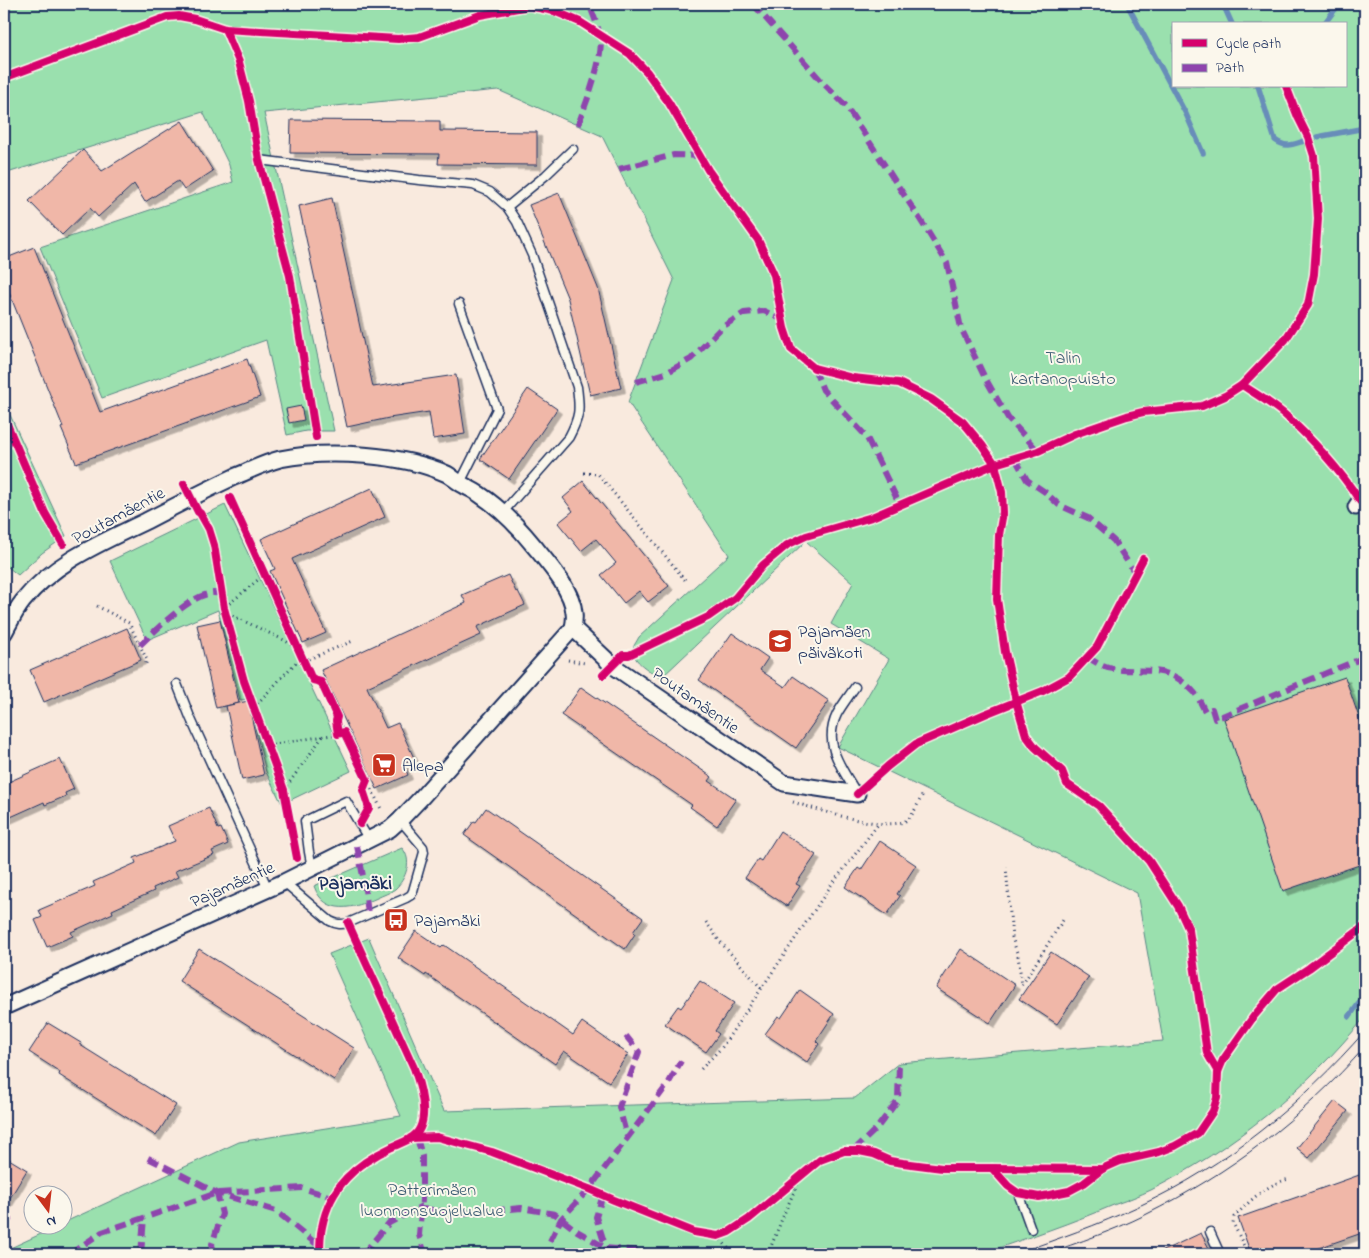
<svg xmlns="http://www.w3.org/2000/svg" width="1369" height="1258" font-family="'Indie Flower',sans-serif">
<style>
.green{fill:#9ae0ae;stroke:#5a8886;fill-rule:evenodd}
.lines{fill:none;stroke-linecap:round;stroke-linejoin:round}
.stream{stroke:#678db9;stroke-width:5.5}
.building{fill:#f0b7a8;stroke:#1b2f5e;filter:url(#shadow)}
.service-casing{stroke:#1b2f5e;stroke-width:11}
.minor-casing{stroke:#1b2f5e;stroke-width:19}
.path{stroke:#1b2f5e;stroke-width:3;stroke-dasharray:1 4;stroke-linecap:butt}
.service{stroke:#fbf7ec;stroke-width:8}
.minor{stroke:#fbf7ec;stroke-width:15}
.tram{stroke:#1b2f5e;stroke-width:1}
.quiet{stroke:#8e44ad;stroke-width:6;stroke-dasharray:12 6;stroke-linecap:butt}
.cycleway-casing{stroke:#fbf7ec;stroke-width:11}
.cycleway{stroke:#d6006c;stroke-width:8}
.labels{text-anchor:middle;stroke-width:4;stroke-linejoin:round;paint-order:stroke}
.park-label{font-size:18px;fill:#3b5b72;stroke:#fbf7ec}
.street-label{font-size:18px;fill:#1b2f5e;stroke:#fbf7ec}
.poi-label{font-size:18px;fill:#1b2f5e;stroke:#fbf7ec;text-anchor:start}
.quarter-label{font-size:20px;font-weight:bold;fill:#1b2f5e;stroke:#fbf7ec}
</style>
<defs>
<filter id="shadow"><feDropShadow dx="4.5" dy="4.5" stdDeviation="0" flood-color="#0004"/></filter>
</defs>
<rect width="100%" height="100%" fill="#f9eade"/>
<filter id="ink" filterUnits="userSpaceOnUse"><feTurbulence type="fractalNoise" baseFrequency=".02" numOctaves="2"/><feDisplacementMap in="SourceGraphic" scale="10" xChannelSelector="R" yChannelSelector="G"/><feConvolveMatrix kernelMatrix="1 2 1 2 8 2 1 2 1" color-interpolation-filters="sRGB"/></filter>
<g filter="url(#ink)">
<g class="green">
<path d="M 4,4 L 1365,4 L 1365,1017 C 1308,1088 1232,1149 1151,1190 C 1140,1195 1128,1200 1116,1204 C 1072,1223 1027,1238 981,1254 L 4,1254 L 4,1251 L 58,1226 L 62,1226 L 63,1223 L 239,1142 L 401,1116 L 329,954 L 369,938 L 444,1111 L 855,1098 L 899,1063 L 1163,1041 L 1137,893 L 838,747 L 889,659 L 831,624 L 853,583 L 806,541 L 661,678 C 652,672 631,662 633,648 C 634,645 637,641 639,637 L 729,555 L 628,402 L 674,280 L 602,136 L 498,90 L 264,113 L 334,431 L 306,431 L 287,435 L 266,340 L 102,398 L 40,247 L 233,182 L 229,165 L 203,112 L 4,174 ZM 1173,24 L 1345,24 L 1345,86 L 1173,86 Z"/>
<polygon points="4,402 66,536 42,553 18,575 4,564"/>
<polygon points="225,505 351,771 282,804 266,772 248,699 240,700 218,610 147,640 110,561"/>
<path d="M 402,848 C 413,860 406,879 395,889 C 390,893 383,895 377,898 C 355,908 325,917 314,886 Z"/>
</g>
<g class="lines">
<g class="stream">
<polyline points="1127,4 1186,114 1203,153"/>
<polyline points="1223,4 1232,24"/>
<polyline points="1324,24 1339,4"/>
<path d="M 1258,86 L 1275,140 C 1286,148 1291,145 1304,141"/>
<polyline points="1317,137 1365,128"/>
<polyline points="1349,1017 1365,995"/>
</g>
</g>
<g class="building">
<polygon points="291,120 440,121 440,131 537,132 537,165 438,164 439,154 290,153"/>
<polygon points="182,121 213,171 184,190 178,181 145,202 134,184 98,217 90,208 62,235 29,201 83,150 102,171"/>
<polygon points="559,193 598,288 621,388 590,395 568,299 529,205"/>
<polygon points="332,198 373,387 456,375 465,434 433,439 429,412 389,418 347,427 299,206"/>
<polygon points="34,247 100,412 247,359 260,397 76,463 61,428 63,427 4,280 4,259"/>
<polygon points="528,389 557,409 509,479 480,459"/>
<polygon points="301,406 304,420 289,423 286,409"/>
<polygon points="583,481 669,586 648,602 639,591 624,603 601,575 616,563 596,539 581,551 558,523 573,511 563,498"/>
<polygon points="372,488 385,517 292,559 326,633 303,643 270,571 275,569 261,539"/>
<polygon points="508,575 516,592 518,591 525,605 477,627 481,635 367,687 386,728 398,723 414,758 403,763 408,775 377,789 321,670 466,603 462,595"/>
<polygon points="220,620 239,703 216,708 197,625"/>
<polygon points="127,628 141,660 44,702 30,670"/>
<polygon points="732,633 768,658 760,670 785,687 793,676 829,701 796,748 699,680"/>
<polygon points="1345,677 1365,735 1365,863 1283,891 1224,719"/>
<polygon points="581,687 712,777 709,781 736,799 717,826 690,807 692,805 561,715"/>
<polygon points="248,701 264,775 242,780 226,706"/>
<polygon points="60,759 74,789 65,793 66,796 45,805 44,802 4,820 4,784"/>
<polygon points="209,808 218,829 221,828 228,844 212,851 214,855 175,871 178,877 153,888 154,891 112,910 113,913 71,932 73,936 47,947 35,920 42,917 39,910 95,886 93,882 136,863 134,858 175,841 168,826"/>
<polygon points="486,808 643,918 633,932 635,934 625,949 464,835 474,821 476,822"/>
<polygon points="780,831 816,855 796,884 800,886 787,906 745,878 758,859 761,861"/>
<polygon points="880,841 916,865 897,894 900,896 887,915 845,887 858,868 861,870"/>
<polygon points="416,931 441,948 444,945 573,1035 582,1022 628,1054 609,1082 564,1051 555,1064 426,974 425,976 398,958"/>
<polygon points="199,949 354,1048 334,1080 179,981"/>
<polygon points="961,949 1015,985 990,1023 936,988"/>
<polygon points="1051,952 1089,977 1057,1024 1019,999"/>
<polygon points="700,981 734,1003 715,1031 719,1034 706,1052 665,1024 678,1006 681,1008"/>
<polygon points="800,990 834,1014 816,1041 819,1044 807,1062 765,1034 778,1016 781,1018"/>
<polygon points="48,1023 81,1043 80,1045 176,1105 156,1136 59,1075 60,1072 29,1052"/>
<polygon points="1335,1101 1348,1111 1309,1158 1297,1148"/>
<polygon points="4,1156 27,1170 4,1208"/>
<polygon points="1365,1173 1365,1232 1301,1254 1251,1254 1238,1218"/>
<polygon points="1201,1233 1212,1254 1156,1254"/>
</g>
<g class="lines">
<defs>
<g id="service">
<path d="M 259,160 L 419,180 L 473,185 L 490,192 L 507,207 L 517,222 L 532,255 L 577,387 C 580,410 580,416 569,437 L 503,512"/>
<polyline points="507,207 546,175 573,149"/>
<polyline points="459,304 497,409 460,483"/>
<polyline points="177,684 190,717 268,889"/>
<path d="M 855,687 C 849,696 842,705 837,714 C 822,745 842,768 857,794"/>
<polyline points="312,868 309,852 305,821 346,801 369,840"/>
<path d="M 284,882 L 330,921 C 336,924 340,925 348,923 L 406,898 L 411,895 L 413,891 L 424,852 L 423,847 L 400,820"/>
<polyline points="1018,1193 1031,1229"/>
<polyline points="1210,1232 1220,1254"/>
</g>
<g id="minor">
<polyline points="1356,507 1360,501 1365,499"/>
<polyline points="573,628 612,665 784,783 857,794"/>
<path d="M 4,633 C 10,622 15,611 23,601 C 54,562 103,542 146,521 C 175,506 204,491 234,477 C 249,471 264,463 280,459 C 327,449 403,454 447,474 C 452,477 455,480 460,483 C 466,487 473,490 479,494 C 500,508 518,526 534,546 C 548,563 573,591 574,613 C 575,618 574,623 573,628"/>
<polyline points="4,1007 284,882 390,829 400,820 421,798 573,628"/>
</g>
</defs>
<use href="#service" class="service-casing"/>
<use href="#minor" class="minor-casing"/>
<g class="path">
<polyline points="584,473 598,474 686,581"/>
<polyline points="265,574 224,608 231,615 284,640 299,649"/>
<polyline points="97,606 129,623 147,660 145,666"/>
<polyline points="568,660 585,663"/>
<polyline points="304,661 353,641"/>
<polyline points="254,707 302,656"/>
<polyline points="337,717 344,732"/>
<polyline points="268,745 338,734"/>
<polyline points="367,780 382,811"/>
<polyline points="284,790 323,736"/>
<path d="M 793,802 C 815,809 888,833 907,820 C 913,816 919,801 923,794"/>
<polyline points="1006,867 1012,937 1018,956 1022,985 1063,920"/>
<polyline points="706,922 718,939 761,988"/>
<polyline points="701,1069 722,1047 832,884 847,865 879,823"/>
<polyline points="718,1236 733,1254"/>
<polyline points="768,1254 784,1214 802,1174"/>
<path d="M 1248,1254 L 1233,1223 L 1234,1217 C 1251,1200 1265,1185 1289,1179"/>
</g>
<use href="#service" class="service"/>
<use href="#minor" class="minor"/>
<g class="tram">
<path d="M 1015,1254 C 1057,1239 1098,1225 1139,1206 C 1226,1166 1302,1103 1365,1031"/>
<path d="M 1046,1254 C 1079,1242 1113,1231 1145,1215 C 1230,1173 1302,1118 1365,1047"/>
</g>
<g class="quiet">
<polyline points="753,4 825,85 846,106 923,224 947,263 961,328 984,376 1008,418 1038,451"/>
<path d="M 578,125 C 586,103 605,56 600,34 C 597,24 593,14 589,4"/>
<polyline points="619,169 674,155 700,156"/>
<polyline points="814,368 823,390 866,436 900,505"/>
<polyline points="636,382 666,373 691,359 721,328 744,313 764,311 783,320"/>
<polyline points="1015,458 1027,480 1045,492 1059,505 1088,518 1114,541 1135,573"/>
<path d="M 140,645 C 156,630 192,593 214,593 C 215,593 220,594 222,594"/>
<path d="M 1087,657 C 1094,661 1101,666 1108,668 C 1142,675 1165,661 1193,691 C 1198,696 1201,704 1205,711 L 1212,709 L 1215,719 L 1365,657"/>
<polyline points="357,846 364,881 368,914"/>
<polyline points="626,1036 639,1052 619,1107 627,1137"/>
<polyline points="417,1138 422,1156 422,1200 419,1235 425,1254"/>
<polyline points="853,1151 877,1128 898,1100 899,1063"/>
<polyline points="148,1158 217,1193 276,1211 320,1247"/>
<polyline points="603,1195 596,1217 606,1248 604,1254"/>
<polyline points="421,1209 464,1213 521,1208 555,1214 577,1231 606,1248 642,1251 654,1254"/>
<polyline points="4,1227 12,1215"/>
<polyline points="550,1241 561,1219 589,1189 668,1084 681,1061"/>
<polyline points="70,1254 102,1232 217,1193 302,1188 332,1197"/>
<polyline points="141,1254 144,1218"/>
<polyline points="214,1254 212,1244 222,1214 217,1193"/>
<polyline points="363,1254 389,1223 422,1206"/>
</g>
<defs>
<g id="cycleway">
<polyline points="225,29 239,62 249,101 259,160 290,276 316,437"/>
<polyline points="4,80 9,76 167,17 179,16 195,19 225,29 398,39 419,37 480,15 529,6 554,11 580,22 630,54 647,72 669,103 708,170 758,240 774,275 784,328 791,349 814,368 853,378 899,383 931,399 963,422 982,445 995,464 1002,492 1003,512 999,535 997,599 1005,652 1016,701 1026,735 1035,747 1062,771 1067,784 1099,806 1149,861 1178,906 1189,930 1207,1053 1218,1072"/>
<polyline points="1242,385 1285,340 1308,305 1314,274 1318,219 1314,156 1308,137 1298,117 1286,86"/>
<polyline points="4,417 45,513 63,544"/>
<polyline points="184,484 198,512 200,513 209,529 214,545 224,608 244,681 284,790 297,858"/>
<polyline points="230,498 310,675 313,680 321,682 337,717 336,721 338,734 344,732 367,780 363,790 369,808 360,824"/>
<path d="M 603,675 L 623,655 L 629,655 L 708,617 L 735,598 L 763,565 L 787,545 L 806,536 L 872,517 L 995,464 L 1038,451 L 1075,434 L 1127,416 L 1143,412 L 1202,406 L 1225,396 L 1242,385 C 1256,394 1271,403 1284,414 C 1310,437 1341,471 1360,501"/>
<polyline points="857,794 888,766 916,744 985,714 1043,691 1069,677 1097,647 1143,559"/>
<polyline points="411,1138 437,1137 492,1152 589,1189 614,1200 694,1232 718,1236 729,1232 749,1219 820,1160 844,1151 859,1151 874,1154 890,1161 903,1163 942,1168 992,1168 1008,1186 1018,1193 1039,1197 1069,1191 1084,1183 1102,1169 1120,1161 1159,1152 1175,1146 1198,1133 1213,1111 1217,1098 1218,1072 1223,1060 1254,1016 1277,989 1309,968 1365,926"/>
<polyline points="992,1168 1102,1169"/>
<path d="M 320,1254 C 320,1245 320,1236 322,1227 C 330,1186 356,1164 392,1147 C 401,1143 415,1139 420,1128 C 428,1111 420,1085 414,1068 L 348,923"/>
</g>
</defs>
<use href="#cycleway" class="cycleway-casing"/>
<use href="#cycleway" class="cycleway"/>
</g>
</g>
<defs>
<symbol id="school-square" viewBox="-11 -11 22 22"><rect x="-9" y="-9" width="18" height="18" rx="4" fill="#c8321e" stroke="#fbf7ec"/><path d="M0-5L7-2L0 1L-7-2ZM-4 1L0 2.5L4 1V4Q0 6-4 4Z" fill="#fff"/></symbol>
<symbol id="supermarket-square" viewBox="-11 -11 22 22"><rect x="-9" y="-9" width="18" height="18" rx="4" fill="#c8321e" stroke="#fbf7ec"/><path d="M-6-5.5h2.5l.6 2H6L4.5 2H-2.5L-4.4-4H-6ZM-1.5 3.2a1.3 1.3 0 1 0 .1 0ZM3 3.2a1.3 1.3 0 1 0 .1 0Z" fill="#fff"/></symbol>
<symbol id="bus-square" viewBox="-11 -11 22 22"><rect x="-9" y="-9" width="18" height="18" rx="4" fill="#c8321e" stroke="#fbf7ec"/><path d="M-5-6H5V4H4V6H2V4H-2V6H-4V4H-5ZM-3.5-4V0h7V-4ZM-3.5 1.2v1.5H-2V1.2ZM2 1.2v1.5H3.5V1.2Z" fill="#fff"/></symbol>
</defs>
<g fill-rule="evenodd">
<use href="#school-square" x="766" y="627" width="28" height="28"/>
<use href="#supermarket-square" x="370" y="751" width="28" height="28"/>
<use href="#bus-square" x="382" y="906" width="28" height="28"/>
</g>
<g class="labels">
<g class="park-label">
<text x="1063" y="363">Talin<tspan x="1063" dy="21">kartanopuisto</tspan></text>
<text x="432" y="1195">Patterimäen<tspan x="432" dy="21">luonnonsuojelualue</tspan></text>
</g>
<g class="street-label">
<text transform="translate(118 515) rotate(-28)" y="6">Poutamäentie</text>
<text transform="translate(696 700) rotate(35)" y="6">Poutamäentie</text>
<text transform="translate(232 884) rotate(-24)" y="6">Pajamäentie</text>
</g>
<g class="poi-label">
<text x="798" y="637">Pajamäen<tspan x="798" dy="21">päiväkoti</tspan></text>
<text x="402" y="771">Alepa</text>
<text x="414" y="926">Pajamäki</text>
</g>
<g class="quarter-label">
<text x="355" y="889">Pajamäki</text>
</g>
</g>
<rect width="1369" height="1258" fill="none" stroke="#fbf7ec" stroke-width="20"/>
<rect x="10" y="10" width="1349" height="1238" fill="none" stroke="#1b2f5e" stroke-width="2" filter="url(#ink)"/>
<rect x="1172" y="22" width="175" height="65" fill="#fbf7ec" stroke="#a1a7b3"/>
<rect x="1182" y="39" width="25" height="8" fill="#d6006c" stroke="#a1a7b3"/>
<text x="1216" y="48" font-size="15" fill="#1b2f5e">Cycle path</text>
<rect x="1182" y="64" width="25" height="8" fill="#8e44ad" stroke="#a1a7b3"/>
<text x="1216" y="72" font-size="15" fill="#1b2f5e">Path</text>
<g transform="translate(48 1210) rotate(165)"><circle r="24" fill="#fbf7ec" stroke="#a1a7b3"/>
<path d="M0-4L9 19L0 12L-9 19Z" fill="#c8321e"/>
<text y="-8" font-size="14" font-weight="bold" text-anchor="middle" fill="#1b2f5e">N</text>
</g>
</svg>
